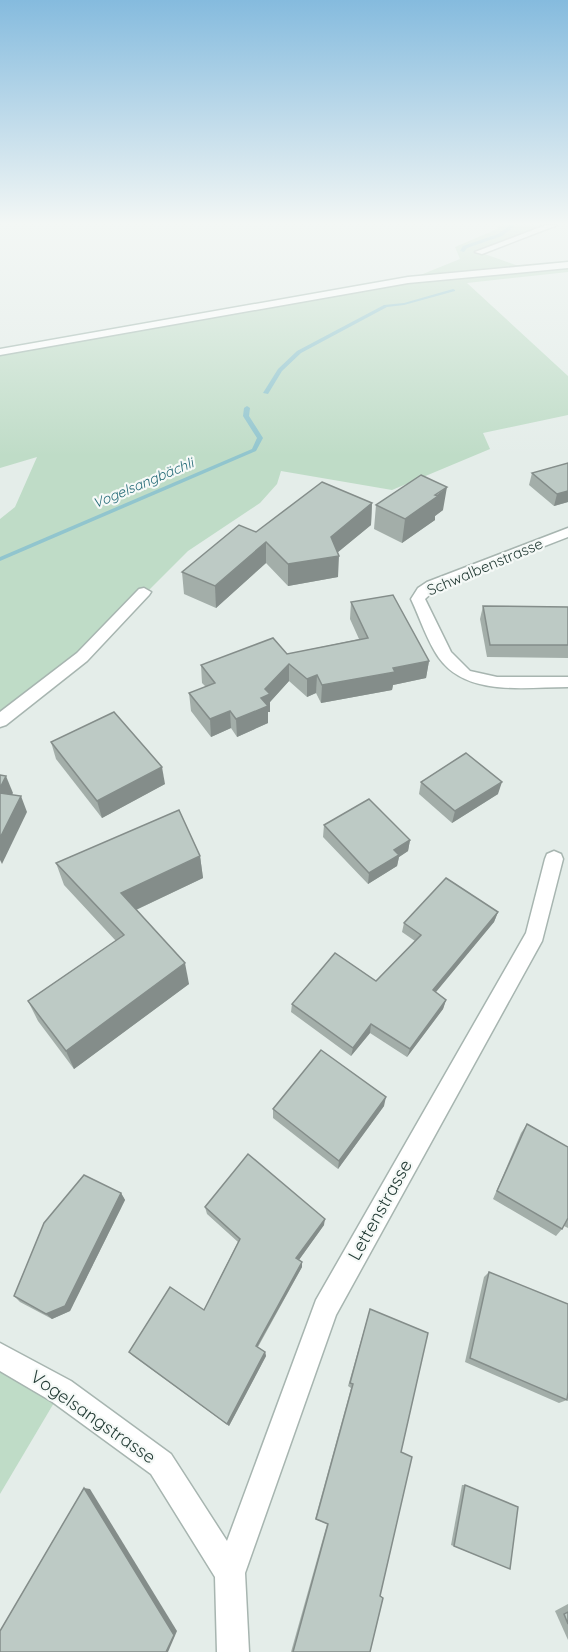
<svg xmlns="http://www.w3.org/2000/svg" width="568" height="1652" font-family="Quicksand,sans-serif">
<style>
.green{fill:#bfdcc7}
.lines{fill:none;stroke-linecap:round;stroke-linejoin:round}
.stream{fill:#91c5ce;fill-rule:evenodd}
.minor-casing{stroke:#a7b5b0;stroke-width:3}
.secondary-casing{stroke:#a3b8b0;stroke-width:3}
.minor{fill:#fff;fill-rule:evenodd}
.secondary{fill:#fff;fill-rule:evenodd}
.wall{fill:#a3aea9}
.shaded-wall{fill:#848d8a}
.building{fill:#bdcac5;stroke:#848d8a;stroke-width:1.5}
.labels{text-anchor:middle;stroke-width:4.5;stroke-linejoin:round;paint-order:stroke}
.far-water-label{font-size:14px;font-style:italic;fill:#236976;stroke:#f5f9f7}
.street-label{font-size:15px;fill:#253d37;stroke:#f5f9f7}
.near-street-label{font-size:18px;fill:#253d37;stroke:#f5f9f7}
</style>
<rect width="100%" height="100%" fill="#e4ede9"/>
<g class="green">
<polygon points="499,225 553,225 479,252 527,269 568,265 568,272 467,283 568,376 568,415 483,433 490,449 392,490 281,471 277,484 260,503 188,551 82,657 0,721 0,519 15,507 37,457 0,468 0,352 408,280 460,259 455,247 497,229"/>
<polygon points="0,1356 61,1391 0,1494"/>
</g>
<g class="lines">
<g class="stream">
<polygon points="510,225 515,226 502,236 467,248 464,252 460,251 463,246 498,234"/>
<polygon points="453,289 455,290 455,291 404,305 387,307 301,353 282,371 268,394 263,393 278,369 297,351 384,305 404,303"/>
<polygon points="247,406 250,408 249,416 263,438 256,451 0,561 0,557 252,449 257,438 243,416 244,408"/>
</g>
<defs>
<g id="minor">
<polygon points="546,225 557,225 482,254 475,252"/>
<path d="M 568,528 L 568,537 L 437,588 L 425,599 L 451,652 L 470,671 L 497,677 L 568,677 L 568,687 C 525,687 467,697 439,658 C 427,641 420,618 411,599 L 418,588 L 427,582 Z"/>
<polygon points="144,588 151,592 149,595 87,661 6,725 0,727 0,712 77,653 139,589"/>
<polygon points="554,851 561,854 563,859 542,941 336,1315 245,1573 249,1652 217,1652 215,1577 151,1474 51,1401 0,1371 0,1343 71,1381 171,1454 227,1541 316,1300 526,933 545,859 547,854"/>
</g>
<polygon id="secondary" points="568,262 568,268 408,283 0,355 0,349 408,277"/>
</defs>
<use href="#minor" class="minor-casing"/>
<use href="#secondary" class="secondary-casing"/>
<use href="#minor" class="minor"/>
<use href="#secondary" class="secondary"/>
</g>
<g class="wall">
<polygon points="568,463 568,502 554,506 529,485 532,473"/>
<polygon points="372,503 371,525 338,552 338,577 288,586 266,563 216,608 184,594 182,572 256,532"/>
<polygon points="376,505 443,510 435,516 435,520 402,543 374,529"/>
<polygon points="351,602 429,661 426,678 393,685 392,690 321,703 316,693 307,697 289,681 270,702 270,712 268,712 268,723 237,737 231,728 211,737 191,711 189,693 206,687 202,683 201,665 287,654 359,639 350,619"/>
<polygon points="483,606 568,607 568,658 487,657 480,619"/>
<polygon points="51,742 165,784 102,818 56,759"/>
<polygon points="421,782 498,794 452,823 419,794"/>
<polygon points="324,825 410,840 408,851 399,857 397,866 368,884 323,837"/>
<polygon points="200,856 203,878 136,910 189,984 74,1069 38,1021 28,1001 116,941 64,885 56,863"/>
<polygon points="498,912 494,922 436,992 446,1000 443,1009 407,1057 370,1033 351,1056 291,1012 292,1004 376,981 415,941 402,932 404,923"/>
<polygon points="384,1106 338,1169 273,1118 273,1109"/>
<polygon points="527,1124 568,1147 568,1228 564,1226 562,1229 556,1236 493,1199 521,1133"/>
<polygon points="121,1193 125,1200 70,1311 52,1319 20,1302 14,1296"/>
<polygon points="205,1207 324,1225 299,1260 302,1267 258,1347 265,1352 266,1356 229,1426 133,1356 129,1352 204,1310 238,1242 207,1214"/>
<polygon points="489,1272 567,1400 559,1403 465,1362 484,1277"/>
<polygon points="370,1309 401,1452 380,1595 383,1598 370,1652 291,1652 327,1524 315,1519 351,1388 348,1386"/>
<polygon points="462,1485 465,1485 510,1569 451,1545"/>
<polygon points="568,1604 568,1640 555,1611"/>
</g>
<g class="shaded-wall">
<polygon points="447,487 443,510 435,516 435,520 402,543 405,519"/>
<polygon points="568,491 568,502 554,506 557,494"/>
<polygon points="372,503 371,525 332,557 339,556 338,577 288,586 288,564 331,537"/>
<polygon points="266,542 266,563 216,608 215,586"/>
<polygon points="429,661 426,678 393,685 392,690 321,703 322,685 393,668"/>
<polygon points="289,664 289,681 270,702 270,712 268,712 268,723 237,737 236,719 261,698 265,689"/>
<polygon points="317,675 316,693 307,697 307,679"/>
<polygon points="230,711 231,728 211,737 210,719"/>
<polygon points="162,767 165,784 102,818 97,801"/>
<polygon points="6,776 13,793 4,809 0,798 0,788"/>
<polygon points="502,782 498,794 452,823 455,811"/>
<polygon points="21,796 27,812 2,864 0,860 0,838"/>
<polygon points="410,840 408,851 399,857 397,866 368,884 369,873 394,850"/>
<polygon points="200,856 203,878 127,914 121,893"/>
<polygon points="498,912 494,922 430,999 433,990"/>
<polygon points="185,963 189,984 74,1069 66,1051"/>
<polygon points="446,1000 443,1009 407,1057 410,1049"/>
<polygon points="371,1024 370,1033 351,1056 353,1048"/>
<polygon points="386,1097 384,1106 338,1169 339,1161"/>
<polygon points="121,1193 125,1200 70,1311 52,1319 46,1314"/>
<polygon points="325,1219 324,1225 296,1264 296,1258"/>
<polygon points="302,1262 302,1267 256,1349 256,1346"/>
<polygon points="265,1352 266,1356 229,1426 227,1424"/>
<polygon points="84,1488 90,1489 177,1631 168,1652 166,1652"/>
</g>
<g class="building">
<polygon points="568,463 568,491 557,494 532,473"/>
<polygon points="421,475 447,487 435,495 438,496 405,519 376,505"/>
<polygon points="322,482 372,503 331,537 339,556 288,564 266,542 215,586 182,572 239,525 256,532"/>
<polygon points="393,595 429,661 393,668 395,672 322,685 317,675 307,679 289,664 265,689 270,694 261,698 268,706 236,719 230,711 210,719 189,693 215,683 201,665 273,638 287,654 368,638 351,602"/>
<polygon points="483,606 568,607 568,645 490,645"/>
<polygon points="114,712 162,767 97,801 51,742"/>
<polygon points="466,753 502,782 455,811 421,782"/>
<polygon points="0,775 6,776 0,788"/>
<polygon points="0,793 21,796 0,838"/>
<polygon points="369,799 410,840 394,850 399,855 369,873 324,825"/>
<polygon points="179,810 200,856 121,893 185,963 66,1051 28,1001 124,935 56,863"/>
<polygon points="446,878 498,912 433,990 446,1000 410,1049 371,1024 353,1048 292,1004 335,953 376,981 421,935 404,923"/>
<polygon points="321,1050 386,1097 339,1161 273,1109"/>
<polygon points="527,1124 568,1147 568,1218 562,1229 497,1191"/>
<polygon points="248,1154 325,1219 296,1258 302,1262 256,1346 265,1352 227,1424 129,1352 170,1287 204,1310 240,1239 205,1207"/>
<polygon points="84,1175 121,1193 65,1306 46,1314 14,1296 44,1223"/>
<polygon points="489,1272 568,1304 568,1392 567,1400 470,1358"/>
<polygon points="370,1309 428,1333 401,1452 412,1457 380,1596 383,1598 370,1652 293,1652 328,1524 316,1519 353,1384 350,1383"/>
<polygon points="465,1485 518,1507 510,1569 454,1546"/>
<polygon points="84,1488 174,1635 166,1652 0,1652 0,1631"/>
<polygon points="568,1612 568,1624 564,1614"/>
</g>
<linearGradient id="sky" x2="0" y2="1"><stop stop-color="#85bbde"/><stop offset="0.49" stop-color="#f3f7f5"/><stop offset="1" stop-color="#f3f7f5" stop-opacity="0"/></linearGradient>
<rect width="568" height="456" fill="url(#sky)"/>
<g class="labels">
<g class="far-water-label">
<text transform="translate(143 483) rotate(-23)" y="5">Vogelsangbächli</text>
</g>
<g class="street-label">
<text transform="translate(485 567) rotate(-23)" y="5">Schwalbenstrasse</text>
</g>
<g class="near-street-label">
<text transform="translate(380 1210) rotate(-61)" y="6">Lettenstrasse</text>
<text transform="translate(93 1417) rotate(35)" y="6">Vogelsangstrasse</text>
</g>
</g>
</svg>
